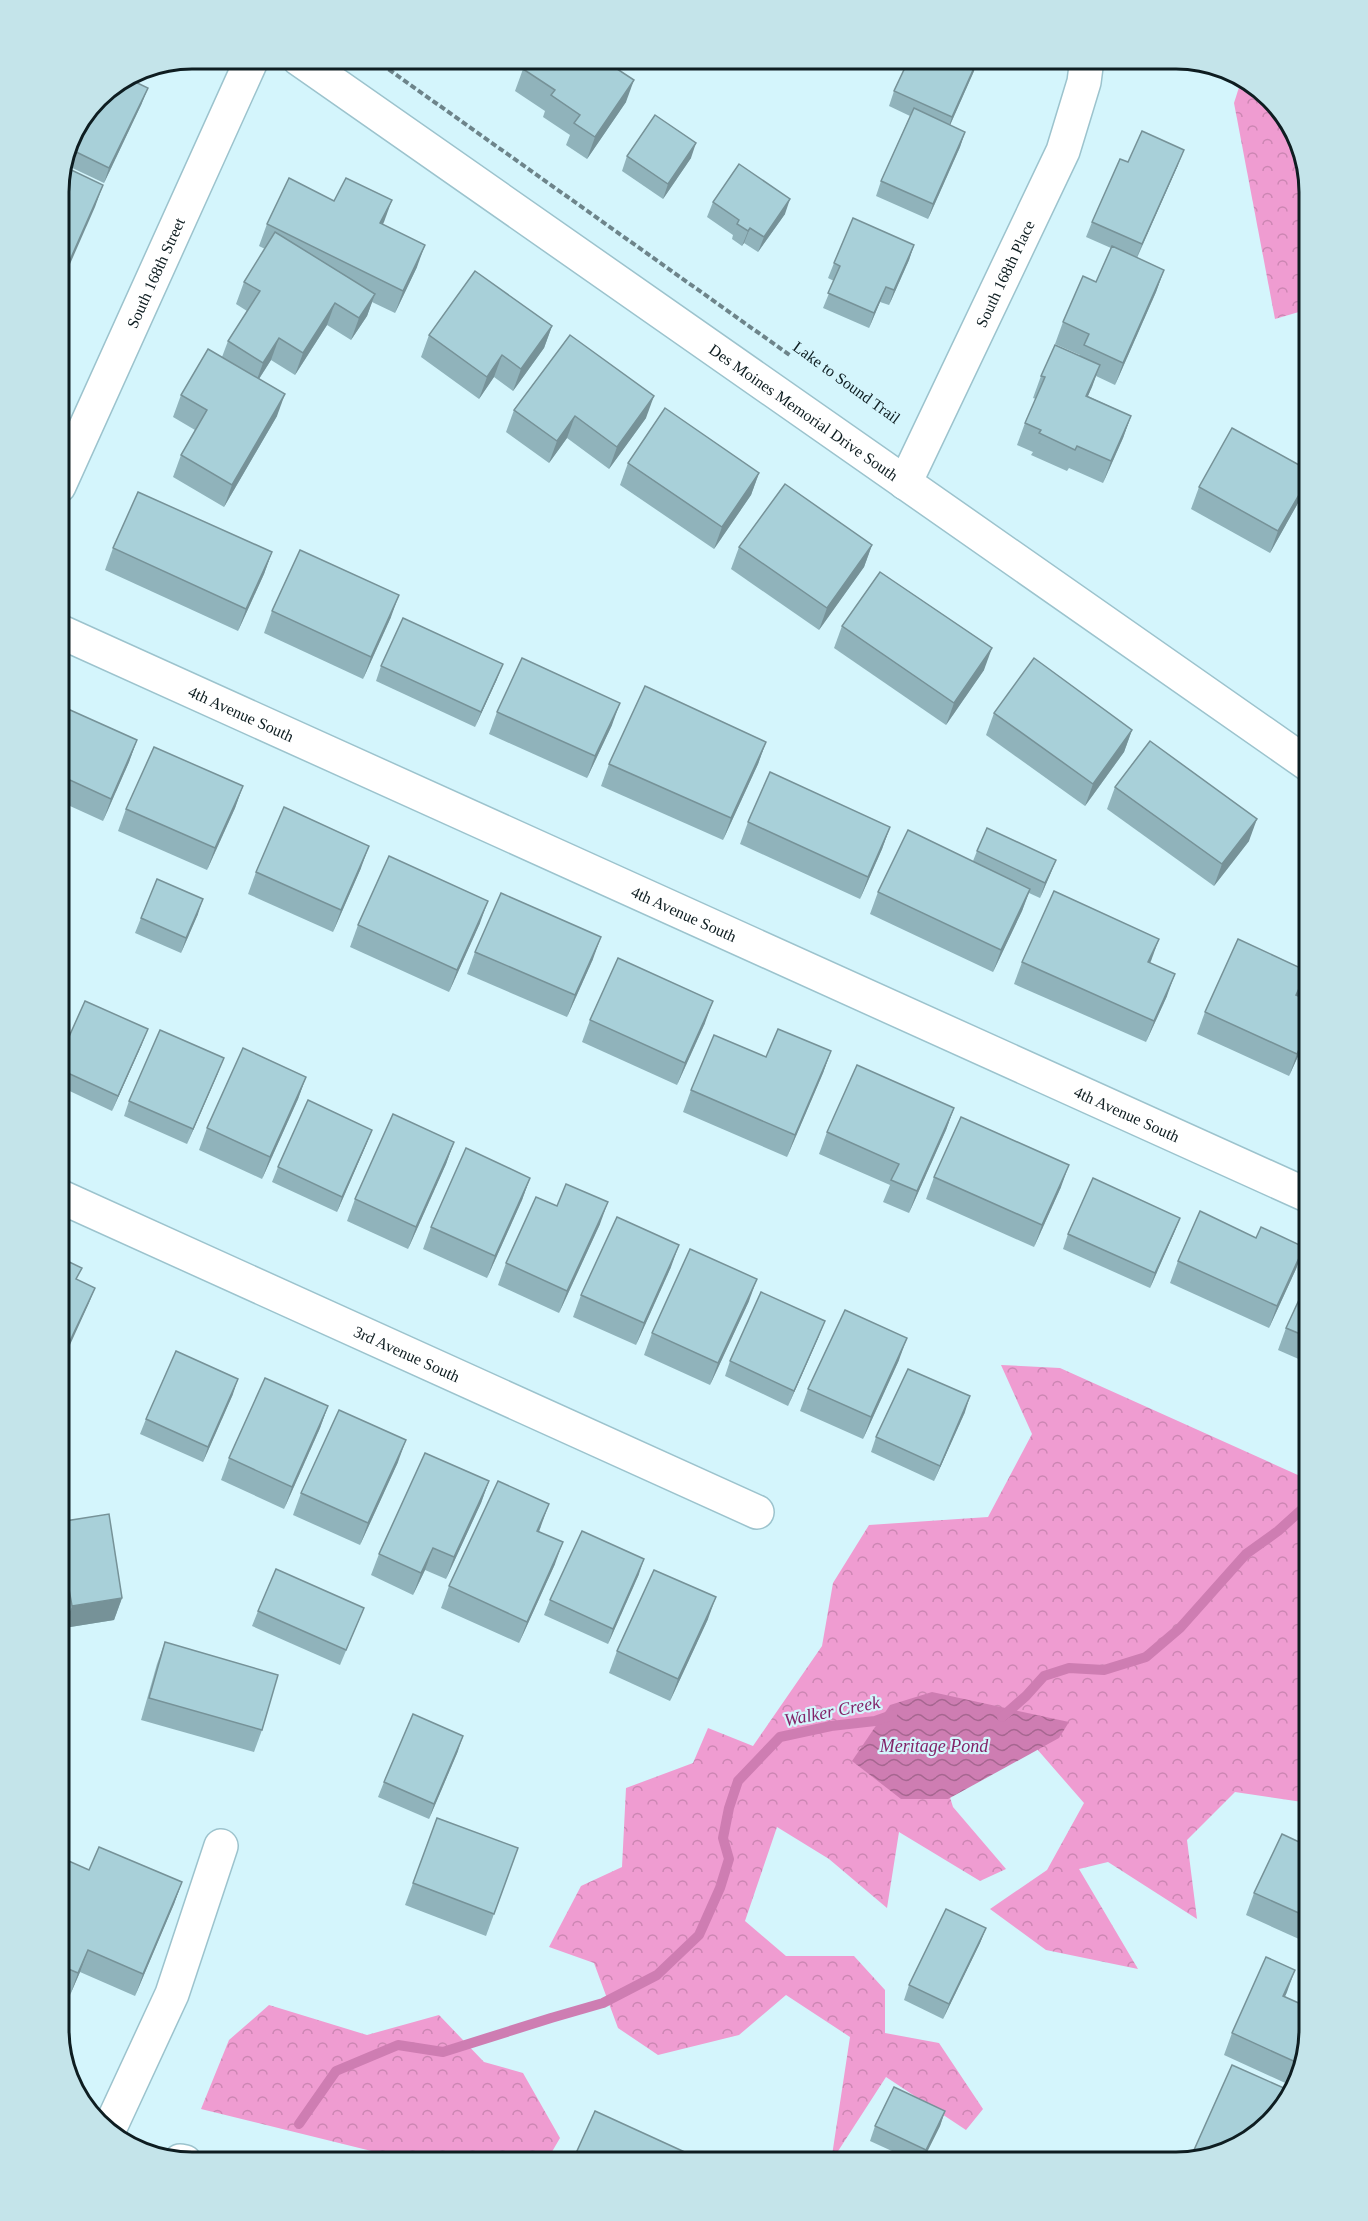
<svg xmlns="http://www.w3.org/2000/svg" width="1368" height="2221" font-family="Georgia,serif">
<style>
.forest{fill:url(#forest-crowns)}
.water{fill:url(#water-waves)}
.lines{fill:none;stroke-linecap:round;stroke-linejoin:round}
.stream{stroke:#ce7db2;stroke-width:10}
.minor-casing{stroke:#9cc3cd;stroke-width:36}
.major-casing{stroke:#9cc3cd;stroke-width:36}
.path{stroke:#6d848a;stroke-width:4;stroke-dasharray:6 3;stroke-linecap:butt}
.minor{stroke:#fff;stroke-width:33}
.major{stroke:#fff;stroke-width:33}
.wall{fill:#90b3bb}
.shaded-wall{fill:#769298}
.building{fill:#a8d0d9;stroke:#769298;stroke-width:1.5}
.labels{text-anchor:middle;stroke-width:4.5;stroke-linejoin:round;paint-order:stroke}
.street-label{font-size:16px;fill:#0e1d21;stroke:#d4f5fc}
.water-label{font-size:18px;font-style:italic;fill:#822368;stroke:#d4f5fc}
.rim{fill:none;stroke:#0e1d21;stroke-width:3}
</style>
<defs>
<pattern id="forest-crowns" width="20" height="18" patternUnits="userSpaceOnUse" patternTransform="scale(1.5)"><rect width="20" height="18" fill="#ef9cd1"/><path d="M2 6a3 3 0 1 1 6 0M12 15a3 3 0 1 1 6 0" fill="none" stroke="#cc86b3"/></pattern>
<pattern id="water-waves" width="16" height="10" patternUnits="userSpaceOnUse" patternTransform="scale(1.5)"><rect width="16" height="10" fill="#ce7db2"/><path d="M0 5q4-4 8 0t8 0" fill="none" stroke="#a66690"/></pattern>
</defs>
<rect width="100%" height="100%" fill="#d4f5fc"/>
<g class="forest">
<polygon points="1242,78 1250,81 1296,133 1309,192 1309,309 1275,319 1234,103"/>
<polygon points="1001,1365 1060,1368 1309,1480 1309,1686 1298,1706 1309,1719 1309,1803 1235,1792 1187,1840 1197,1919 1108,1862 1079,1869 1138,1969 1046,1950 990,1909 1047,1870 1084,1803 1023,1733 930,1733 953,1807 1006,1869 980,1881 899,1832 887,1908 829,1859 777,1827 745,1921 786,1956 854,1956 885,1990 885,2033 939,2043 983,2109 966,2130 886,2077 831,2162 850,2037 786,1995 739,2035 658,2055 618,2028 594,1963 549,1947 581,1886 622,1867 626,1788 693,1763 708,1728 753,1746 822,1646 833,1583 869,1525 988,1517 1032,1434"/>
<polygon points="269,2005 367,2035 439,2015 484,2062 523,2073 560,2138 546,2162 416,2162 201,2109 229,2040"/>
</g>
<polygon class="water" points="932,1692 1069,1722 1059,1738 948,1799 901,1799 852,1761 890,1705"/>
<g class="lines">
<g class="stream">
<polyline points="1002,1717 1026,1696 1044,1676 1069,1668 1104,1670 1146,1657 1180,1628 1246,1554 1278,1531 1309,1503"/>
<polyline points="299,2124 336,2071 398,2045 443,2052 551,2018 603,2003 657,1975 699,1935 720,1888 729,1859 723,1838 729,1808 738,1781 780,1737 831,1726 875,1721 892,1715"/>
</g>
<defs>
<g id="minor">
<path id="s1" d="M 905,483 L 1063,151 L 1084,82 L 1087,59"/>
<path id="s2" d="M 59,486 L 252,59"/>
<path id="s3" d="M 59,631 L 1309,1196"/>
<path id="s4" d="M 59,1196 L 757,1512"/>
<polyline points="109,2130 172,1994 221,1846"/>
<polyline points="180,2161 185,2162"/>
</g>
<g id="major">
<path id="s5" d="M 299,59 L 1309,765"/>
</g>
</defs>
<use href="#minor" class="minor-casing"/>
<use href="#major" class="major-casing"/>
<polyline class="path" points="374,59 791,356"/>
<use href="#minor" class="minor"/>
<use href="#major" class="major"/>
</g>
<g class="wall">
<polygon points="523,69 626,102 587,159 566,145 570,135 543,117 545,111 515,91"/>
<polygon points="974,71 950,125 965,132 960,147 928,219 876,196 881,181 910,116 889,106 894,91"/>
<polygon points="142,103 104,183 64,164 72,133"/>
<polygon points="627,156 691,158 663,199 622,171"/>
<polygon points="1128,162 1178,165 1137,258 1164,270 1156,292 1115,385 1096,376 1088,396 1131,416 1123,438 1103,483 1069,468 1067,471 1031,455 1033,452 1017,445 1025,423 1036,399 1033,398 1041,376 1080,356 1080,355 1055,344 1063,322 1096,282 1111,248 1086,237 1092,222"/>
<polygon points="713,202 785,214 758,252 744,243 742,246 732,239 733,235 707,217"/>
<polygon points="267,224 383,224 417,267 395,313 372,302 367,316 351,340 327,325 295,375 271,360 259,379 277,416 224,507 173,477 181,455 195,430 173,417 181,395 222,357 228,341 247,311 236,304 244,282 265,249 259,246"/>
<polygon points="914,245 909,260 889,305 880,302 869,328 823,308 834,281 828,278 834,263"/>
<polygon points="552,326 544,348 513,391 494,377 479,399 421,357 429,335"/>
<polygon points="514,410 646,418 609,469 567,438 549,463 506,432"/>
<polygon points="628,463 759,473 751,495 714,549 620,485"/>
<polygon points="1199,487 1303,494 1270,553 1191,509"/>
<polygon points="872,545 864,567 819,630 731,569 739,547"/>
<polygon points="113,548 272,552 264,574 238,631 105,570"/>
<polygon points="272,611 391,617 363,679 264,633"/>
<polygon points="842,626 984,670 946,725 834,648"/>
<polygon points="381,666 497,679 475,727 376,681"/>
<polygon points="59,705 137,740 129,762 103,821 59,801"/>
<polygon points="497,712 612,725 587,778 489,734"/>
<polygon points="994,713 1132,730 1124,752 1085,806 986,735"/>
<polygon points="766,742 758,764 723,840 601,786 609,764"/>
<polygon points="243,786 235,808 207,870 118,831 126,809"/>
<polygon points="1115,787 1249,841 1214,886 1107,809"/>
<polygon points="748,822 890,827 882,849 860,899 740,844"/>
<polygon points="977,851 1056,860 1040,898 1029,893 1022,911 993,972 870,914 878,892 973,861"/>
<polygon points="361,868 333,932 248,894 256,872"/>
<polygon points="198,914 181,953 135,933 141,918"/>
<polygon points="480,923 449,992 350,947 358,925"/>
<polygon points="475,952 593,959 567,1017 467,974"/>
<polygon points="1022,962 1150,963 1167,996 1146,1042 1014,984"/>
<polygon points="1297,996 1310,1001 1310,1030 1289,1076 1197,1034 1205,1012"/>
<polygon points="590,1020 705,1023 677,1085 582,1042"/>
<polygon points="142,1044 112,1111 59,1086 59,1059"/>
<polygon points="831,1051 823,1073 787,1157 683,1112 691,1090 766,1057"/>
<polygon points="218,1073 187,1144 124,1116 129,1101"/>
<polygon points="306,1077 298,1099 262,1179 199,1150 207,1128"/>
<polygon points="954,1108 946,1130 909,1213 883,1202 890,1185 819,1154 827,1132"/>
<polygon points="372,1130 366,1145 337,1212 272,1182 278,1167"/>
<polygon points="454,1142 446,1164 408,1249 347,1221 355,1199"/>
<polygon points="934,1177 1061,1187 1034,1247 926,1199"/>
<polygon points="530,1178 522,1200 487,1278 423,1249 431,1227"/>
<polygon points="557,1206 600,1224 559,1313 498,1285 506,1263"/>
<polygon points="1180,1218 1174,1233 1150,1288 1063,1249 1068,1234"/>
<polygon points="1256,1238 1304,1247 1296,1269 1269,1328 1170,1283 1178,1261"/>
<polygon points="671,1267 636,1345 573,1317 581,1295"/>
<polygon points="1310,1276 1310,1364 1278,1350 1286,1328"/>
<polygon points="749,1301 710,1385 644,1355 652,1333"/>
<polygon points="819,1336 788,1406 725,1376 730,1361"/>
<polygon points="899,1360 863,1439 800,1411 808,1389"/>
<polygon points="233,1394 203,1462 140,1434 146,1419"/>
<polygon points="328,1406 320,1428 284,1509 221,1480 229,1458"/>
<polygon points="965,1412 934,1481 871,1452 876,1437"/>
<polygon points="398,1462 360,1545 293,1515 301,1493"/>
<polygon points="489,1481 481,1503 446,1579 425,1570 413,1595 371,1575 379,1554"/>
<polygon points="59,1522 122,1598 114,1620 64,1628 59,1600"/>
<polygon points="541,1526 539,1532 555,1564 519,1643 441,1608 449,1586"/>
<polygon points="639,1574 608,1644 544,1615 550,1600"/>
<polygon points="364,1608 340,1665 252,1626 258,1611"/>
<polygon points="708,1619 670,1701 609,1673 617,1651"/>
<polygon points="165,1642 262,1730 254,1752 141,1720 157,1664"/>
<polygon points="458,1751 429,1819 378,1797 384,1782"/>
<polygon points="1310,1847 1310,1944 1246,1915 1254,1893"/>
<polygon points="518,1848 486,1936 405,1905 413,1883"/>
<polygon points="59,1866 182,1882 174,1904 135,1996 80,1972 70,1995 58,1990"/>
<polygon points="986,1928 980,1943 943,2019 904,2000 909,1985"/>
<polygon points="1287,1992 1285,1996 1310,2029 1294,2087 1224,2055 1232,2033"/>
<polygon points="945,2111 940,2126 922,2162 916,2162 870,2141 875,2126"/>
</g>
<g class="shaded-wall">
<polygon points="978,59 974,71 947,132 952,117"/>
<polygon points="634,80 626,102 587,159 595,137"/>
<polygon points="148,88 142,103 104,183 109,168"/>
<polygon points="965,132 960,147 928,219 933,204"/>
<polygon points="696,143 691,158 663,199 668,184"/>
<polygon points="1184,150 1178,165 1136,259 1142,244"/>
<polygon points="103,185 95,207 59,289 59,285"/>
<polygon points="790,199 785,214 758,252 764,237"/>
<polygon points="392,200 384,222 372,245 380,223"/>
<polygon points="750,228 744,243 742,246 748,231"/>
<polygon points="425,245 417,267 395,313 403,291"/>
<polygon points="914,245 909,260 889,305 894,290"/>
<polygon points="1164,270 1156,292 1115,385 1123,363"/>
<polygon points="886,287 880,302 869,328 874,313"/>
<polygon points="375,294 367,316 351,340 359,318"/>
<polygon points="335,303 327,325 295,375 303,353"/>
<polygon points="552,326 544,348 513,391 521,369"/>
<polygon points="279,338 271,360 255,385 263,363"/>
<polygon points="502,355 494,377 479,399 487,377"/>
<polygon points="1100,365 1092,387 1078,418 1086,396"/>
<polygon points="285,394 277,416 224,507 232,485"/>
<polygon points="654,396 646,418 609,469 617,447"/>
<polygon points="575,416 567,438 549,463 557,441"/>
<polygon points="1131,416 1123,438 1103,483 1111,461"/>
<polygon points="759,473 751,495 714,549 722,527"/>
<polygon points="1310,476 1303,494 1270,553 1278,531"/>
<polygon points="872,545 864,567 819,630 827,608"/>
<polygon points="272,552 264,574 238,631 246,609"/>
<polygon points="399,595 391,617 363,679 371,657"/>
<polygon points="992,648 984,670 946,725 954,703"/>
<polygon points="503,664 497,679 475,727 481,712"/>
<polygon points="620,703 612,725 587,778 595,756"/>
<polygon points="1132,730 1124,752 1085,806 1093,784"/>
<polygon points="137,740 129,762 103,821 111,799"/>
<polygon points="766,742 758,764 723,840 731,818"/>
<polygon points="243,786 235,808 207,870 215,848"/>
<polygon points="1257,819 1249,841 1214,886 1222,864"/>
<polygon points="890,827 882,849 860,899 868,877"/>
<polygon points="369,846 361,868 333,932 341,910"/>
<polygon points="1056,860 1050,875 1040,898 1045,883"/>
<polygon points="1030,889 1022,911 993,972 1001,950"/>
<polygon points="203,899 198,914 181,953 186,938"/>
<polygon points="488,901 480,923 449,992 457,970"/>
<polygon points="601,937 593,959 567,1017 575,995"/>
<polygon points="1159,939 1151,961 1140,984 1148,962"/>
<polygon points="1307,971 1299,993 1288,1017 1296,995"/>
<polygon points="1175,974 1167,996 1146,1042 1154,1021"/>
<polygon points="713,1001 705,1023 677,1085 685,1063"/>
<polygon points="1310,1026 1310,1030 1289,1076 1297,1054"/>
<polygon points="148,1029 142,1044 112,1111 118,1096"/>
<polygon points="831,1051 823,1073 787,1157 795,1135"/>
<polygon points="224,1058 218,1073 187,1144 193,1129"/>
<polygon points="306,1077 298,1099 262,1179 270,1157"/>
<polygon points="954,1108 946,1130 909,1213 917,1191"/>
<polygon points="372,1130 366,1145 337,1212 342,1197"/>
<polygon points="454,1142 446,1164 408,1249 416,1227"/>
<polygon points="1069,1165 1061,1187 1034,1247 1042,1225"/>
<polygon points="530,1178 522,1200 487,1278 495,1256"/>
<polygon points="608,1202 600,1224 559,1313 567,1291"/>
<polygon points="1180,1218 1174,1233 1150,1288 1155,1273"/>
<polygon points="679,1245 671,1267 636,1345 644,1323"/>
<polygon points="1304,1247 1296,1269 1269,1328 1277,1306"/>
<polygon points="757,1279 749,1301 710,1385 718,1363"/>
<polygon points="95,1288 89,1303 59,1369 60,1362"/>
<polygon points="825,1321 819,1336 788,1406 794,1391"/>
<polygon points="907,1338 899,1360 863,1439 871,1417"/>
<polygon points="238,1379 233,1394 203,1462 208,1447"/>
<polygon points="970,1396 965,1412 934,1481 940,1466"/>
<polygon points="328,1406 320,1428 284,1509 292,1487"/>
<polygon points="406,1440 398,1462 360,1545 368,1523"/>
<polygon points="489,1481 481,1503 446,1579 454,1557"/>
<polygon points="549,1504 541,1526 529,1553 537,1531"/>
<polygon points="563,1542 555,1564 519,1643 527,1622"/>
<polygon points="433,1548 425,1570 413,1595 421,1573"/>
<polygon points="644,1559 639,1574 608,1644 613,1629"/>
<polygon points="67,1578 59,1600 59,1579"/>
<polygon points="716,1597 708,1619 670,1701 678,1679"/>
<polygon points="122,1598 114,1620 64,1628 72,1606"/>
<polygon points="463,1736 458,1751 429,1819 434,1804"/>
<polygon points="182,1882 174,1904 135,1996 143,1974"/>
<polygon points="986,1928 980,1943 943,2019 949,2004"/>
<polygon points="88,1950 80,1972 70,1995 78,1973"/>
<polygon points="1295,1970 1287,1992 1275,2018 1283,1996"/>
<polygon points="945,2111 940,2126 922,2162 926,2150"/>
</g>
<g class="building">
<polygon points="530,59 602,59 634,80 595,137 574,123 580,115 551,95 555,90 523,69"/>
<polygon points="909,59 978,59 952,117 894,91"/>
<polygon points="127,78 148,88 109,168 68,148 72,133 98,97"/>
<polygon points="914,108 965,132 933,204 881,181"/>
<polygon points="655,115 696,143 668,184 627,156"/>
<polygon points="1142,131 1184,150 1142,244 1092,222 1120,159 1128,162"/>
<polygon points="739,164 790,199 764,237 750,228 748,231 737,224 739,220 713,202"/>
<polygon points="63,166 103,185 59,285 59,184"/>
<polygon points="289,178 334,201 346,178 392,200 380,223 425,245 403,291 267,224"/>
<polygon points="853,218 914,245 894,290 886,287 874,313 828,293 840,266 834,263"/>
<polygon points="275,232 375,294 359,318 335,303 303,353 279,338 263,363 228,341 260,291 244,282"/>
<polygon points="1112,246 1164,270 1123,363 1084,345 1089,334 1063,322 1083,276 1096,282"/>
<polygon points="475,271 552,326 521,369 502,355 487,377 429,335"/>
<polygon points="570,335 654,396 617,447 575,416 557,441 514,410"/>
<polygon points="1055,345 1100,365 1086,396 1131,416 1111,461 1077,446 1075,450 1039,433 1041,430 1025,423 1045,377 1041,376"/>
<polygon points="208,349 285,394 232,485 181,455 207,410 181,395"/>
<polygon points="665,408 759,473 722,527 628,463"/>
<polygon points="1232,428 1310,471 1310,476 1278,531 1199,487"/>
<polygon points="785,484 872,545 827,608 739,547"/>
<polygon points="138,492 272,552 246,609 113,548"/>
<polygon points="300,550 399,595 371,657 272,611"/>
<polygon points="880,572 992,648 954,703 842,626"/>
<polygon points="403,618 503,664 481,712 381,666"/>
<polygon points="522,658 620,703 595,756 497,712"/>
<polygon points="1034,658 1132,730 1093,784 994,713"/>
<polygon points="645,686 766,742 731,818 609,764"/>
<polygon points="59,705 137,740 111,799 59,775"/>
<polygon points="1150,741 1257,819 1222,864 1115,787"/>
<polygon points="154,747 243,786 215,848 126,809"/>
<polygon points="770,772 890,827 868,877 748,822"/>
<polygon points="284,807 369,846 341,910 256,872"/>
<polygon points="59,823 68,828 59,850"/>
<polygon points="987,828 1056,860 1045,883 977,851"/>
<polygon points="908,830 1030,889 1001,950 878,892"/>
<polygon points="389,856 488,901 457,970 358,925"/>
<polygon points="157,879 203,899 186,938 141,918"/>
<polygon points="1054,891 1159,939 1148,962 1175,974 1154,1021 1022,962"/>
<polygon points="501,893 601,937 575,995 475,952"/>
<polygon points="1238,939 1307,971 1296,995 1310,1001 1310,1026 1297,1054 1205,1012"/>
<polygon points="618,958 713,1001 685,1063 590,1020"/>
<polygon points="85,1001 148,1029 118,1096 59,1069 59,1059"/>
<polygon points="778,1029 831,1051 795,1135 691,1090 714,1035 766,1057"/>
<polygon points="160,1030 224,1058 193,1129 129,1101"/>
<polygon points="243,1048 306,1077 270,1157 207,1128"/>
<polygon points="857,1065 954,1108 917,1191 891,1180 899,1164 827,1132"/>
<polygon points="308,1100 372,1130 342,1197 278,1167"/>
<polygon points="393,1114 454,1142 416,1227 355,1199"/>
<polygon points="961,1117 1069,1165 1042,1225 934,1177"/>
<polygon points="466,1148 530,1178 495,1256 431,1227"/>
<polygon points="1093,1178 1180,1218 1155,1273 1068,1234"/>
<polygon points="566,1184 608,1202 567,1291 506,1263 536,1197 557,1206"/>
<polygon points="1200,1211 1256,1238 1261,1227 1304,1247 1277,1306 1178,1261"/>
<polygon points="617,1217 679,1245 644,1323 581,1295"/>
<polygon points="690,1249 757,1279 718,1363 652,1333"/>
<polygon points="63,1259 82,1268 76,1279 95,1288 60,1362 59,1362 59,1266 60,1266"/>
<polygon points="1310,1276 1310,1338 1286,1328"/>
<polygon points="761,1292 825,1321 794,1391 730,1361"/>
<polygon points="845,1310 907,1338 871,1417 808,1389"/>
<polygon points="176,1351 238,1379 208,1447 146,1419"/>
<polygon points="908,1369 970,1396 940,1466 876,1437"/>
<polygon points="265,1378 328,1406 292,1487 229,1458"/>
<polygon points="339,1410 406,1440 368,1523 301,1493"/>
<polygon points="425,1453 489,1481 454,1557 433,1548 421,1573 379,1554"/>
<polygon points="498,1481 549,1504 537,1531 563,1542 527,1622 449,1586"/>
<polygon points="109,1514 122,1598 72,1606 67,1578 59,1579 59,1522"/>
<polygon points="582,1531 644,1559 613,1629 550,1600"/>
<polygon points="276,1569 364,1608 346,1650 258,1611"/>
<polygon points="654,1570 716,1597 678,1679 617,1651"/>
<polygon points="165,1642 278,1675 262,1730 149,1698"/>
<polygon points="413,1714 463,1736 434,1804 384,1782"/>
<polygon points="437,1818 518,1848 494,1914 413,1883"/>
<polygon points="1282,1834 1310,1847 1310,1918 1254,1893"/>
<polygon points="99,1847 182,1882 143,1974 88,1950 78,1973 59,1965 59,1866 62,1858 89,1870"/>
<polygon points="946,1909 986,1928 949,2004 909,1985"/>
<polygon points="1266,1957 1295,1970 1283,1996 1310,2008 1310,2029 1300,2064 1232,2033"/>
<polygon points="1232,2065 1293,2092 1291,2096 1235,2149 1190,2159"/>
<polygon points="894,2087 945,2111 926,2150 875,2126"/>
<polygon points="595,2111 689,2154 686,2162 572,2162"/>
</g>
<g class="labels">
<g class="street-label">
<text dy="6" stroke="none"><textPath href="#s2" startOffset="234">South 168th Street</textPath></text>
<text dy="6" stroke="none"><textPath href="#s1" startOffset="232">South 168th Place</textPath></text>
<text transform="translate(847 382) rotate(36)" y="6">Lake to Sound Trail</text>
<text dy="6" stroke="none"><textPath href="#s5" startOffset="616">Des Moines Memorial Drive South</textPath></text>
<text dy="6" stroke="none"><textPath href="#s3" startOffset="200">4th Avenue South</textPath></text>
<text dy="6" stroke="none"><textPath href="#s3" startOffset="686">4th Avenue South</textPath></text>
<text dy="6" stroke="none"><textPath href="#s3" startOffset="1172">4th Avenue South</textPath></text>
<text dy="6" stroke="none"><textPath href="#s4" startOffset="382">3rd Avenue South</textPath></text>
</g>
<g class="water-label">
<text transform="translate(832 1711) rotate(-11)" y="6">Walker Creek</text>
<text x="934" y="1752">Meritage Pond</text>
</g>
</g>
<path d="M0 0H1368V2221H0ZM192 69H1176A123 123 0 0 1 1299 192V2029A123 123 0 0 1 1176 2152H192A123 123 0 0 1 69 2029V192A123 123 0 0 1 192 69Z" fill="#c4e4ea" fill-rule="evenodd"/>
<path class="rim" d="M192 69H1176A123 123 0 0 1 1299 192V2029A123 123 0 0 1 1176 2152H192A123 123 0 0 1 69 2029V192A123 123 0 0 1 192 69Z"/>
</svg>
